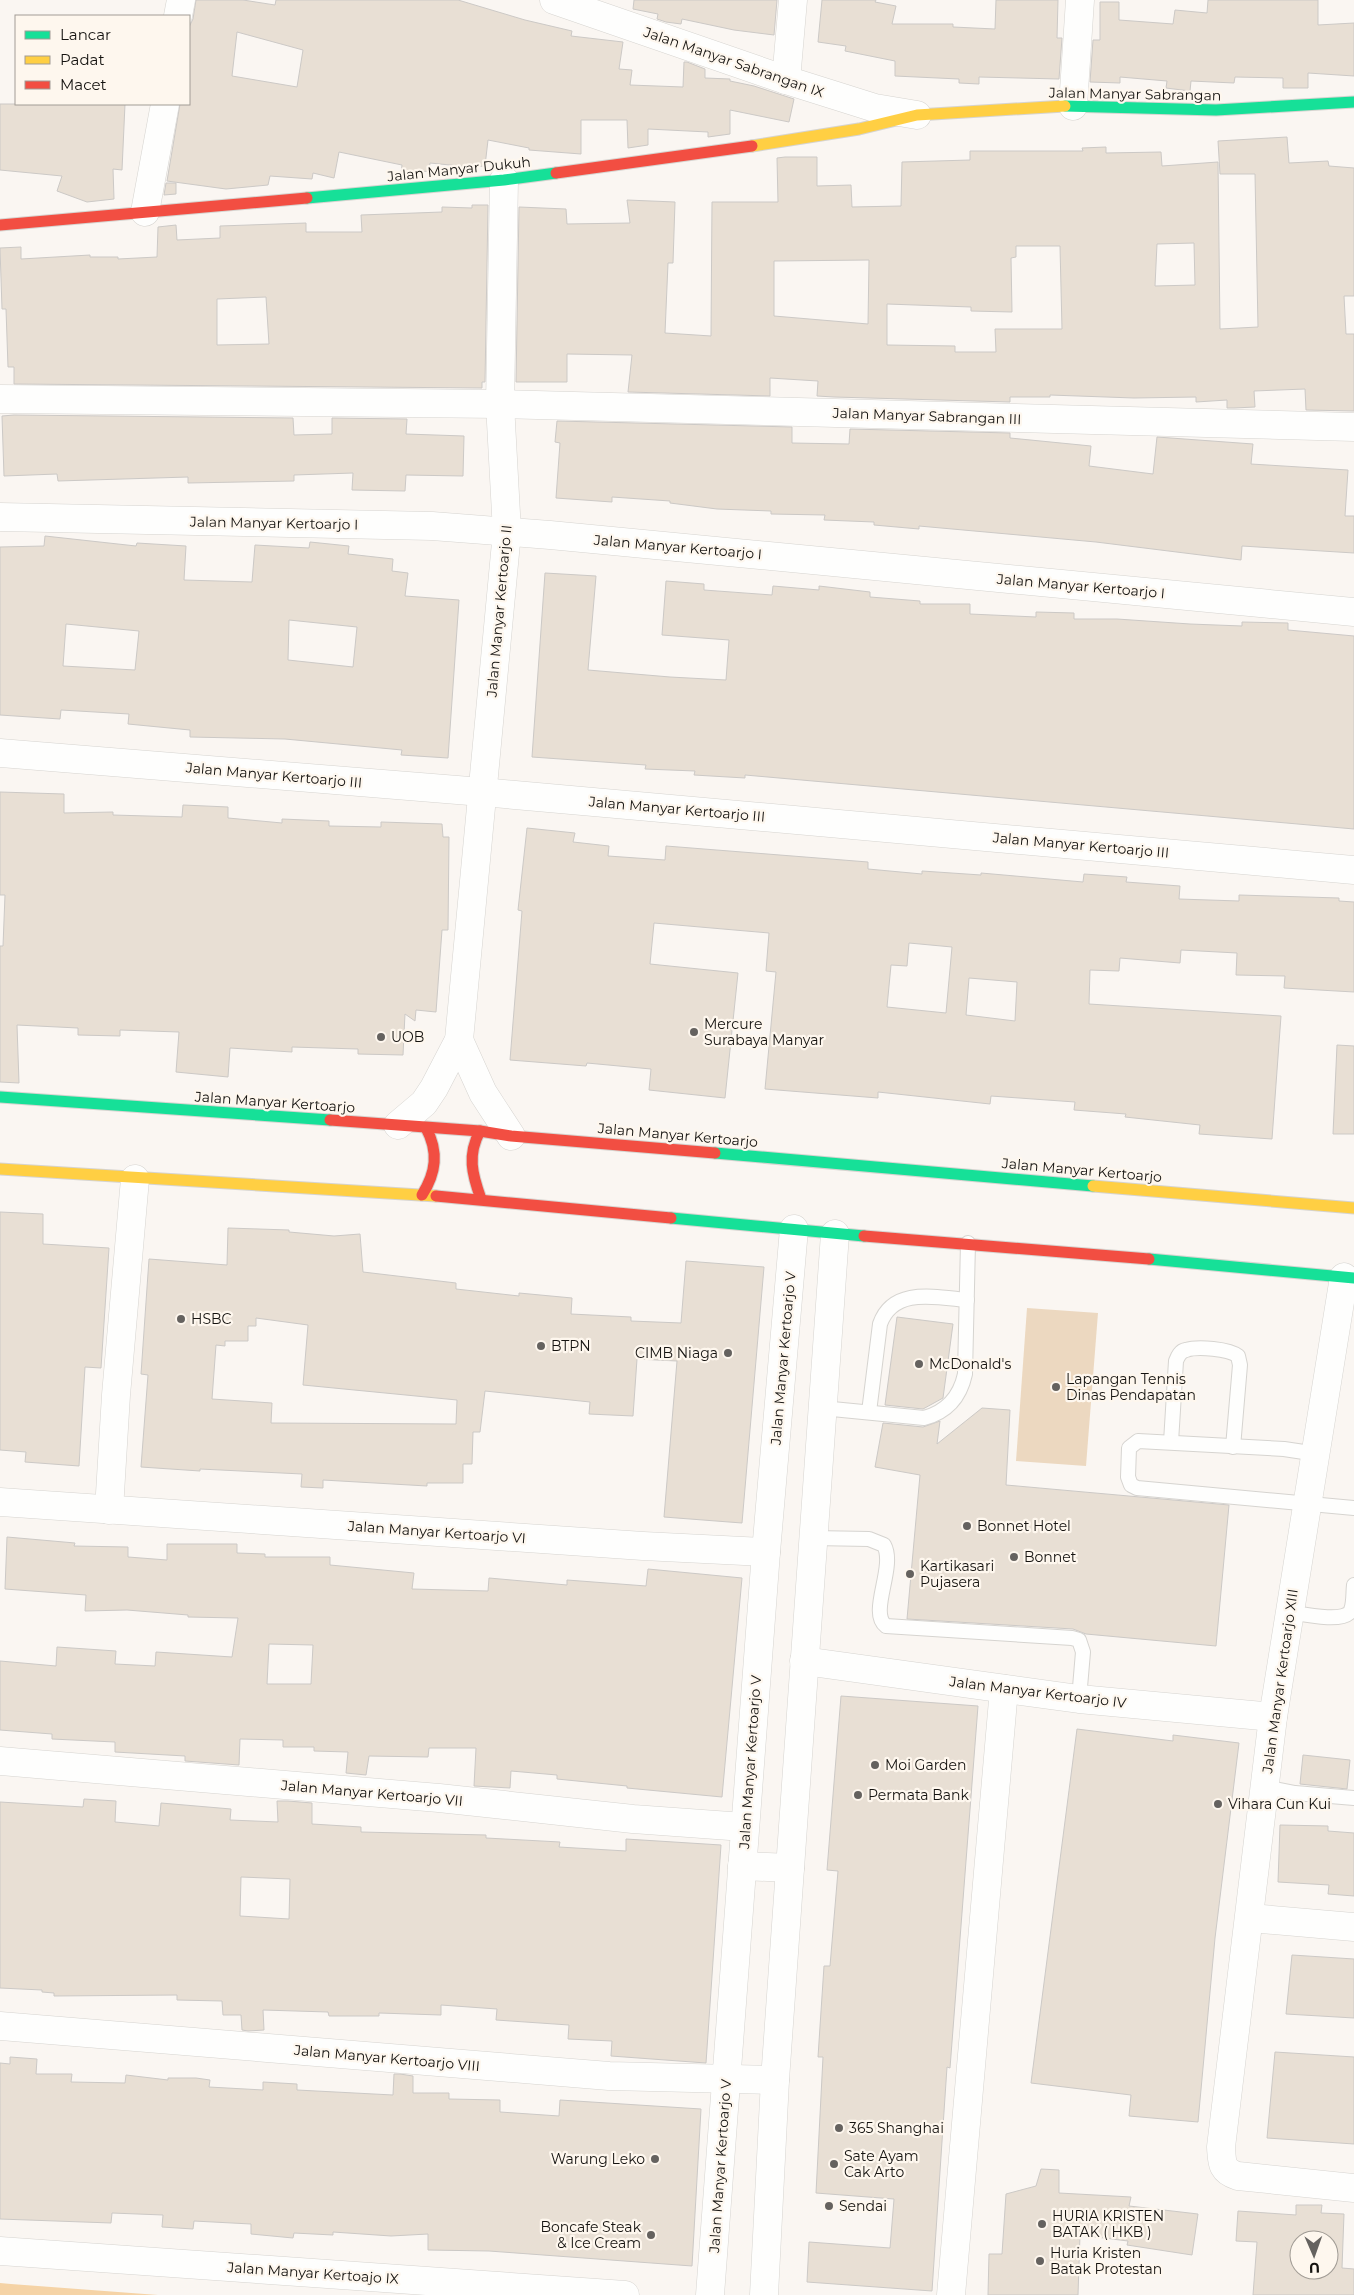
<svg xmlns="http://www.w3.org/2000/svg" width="1354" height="2295" font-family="Montserrat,sans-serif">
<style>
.green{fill:#ecd8c0}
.water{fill:#f5d3a6}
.building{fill:#e8dfd4;stroke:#ccc9c6;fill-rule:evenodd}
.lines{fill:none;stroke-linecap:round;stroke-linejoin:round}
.lane-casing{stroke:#d6d4d0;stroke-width:16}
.street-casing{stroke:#d6d4d0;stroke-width:29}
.fast-casing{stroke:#d6d4d0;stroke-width:13}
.slow-casing{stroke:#d6d4d0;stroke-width:13}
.jam-casing{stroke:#d6d4d0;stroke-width:13}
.lane{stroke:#fefefd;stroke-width:14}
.street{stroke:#fefefd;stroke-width:28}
.fast{stroke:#16e098;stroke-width:11}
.slow{stroke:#ffcf43;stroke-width:11}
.jam{stroke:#f24e42;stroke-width:11}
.poi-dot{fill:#65625f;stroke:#fef7ee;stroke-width:2}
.labels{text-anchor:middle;stroke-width:4.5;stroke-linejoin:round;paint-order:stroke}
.street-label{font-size:14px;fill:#151310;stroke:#fef7ee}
.poi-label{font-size:14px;fill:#151310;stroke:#fef7ee;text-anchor:start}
</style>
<rect width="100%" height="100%" fill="#faf6f2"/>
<polygon class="green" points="1027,1308 1098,1313 1086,1466 1016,1461"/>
<polygon class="water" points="0,2283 11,2284 158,2295 0,2295"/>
<g class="building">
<path d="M 196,0 L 243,0 L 275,5 L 276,0 L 458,0 L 525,20 L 572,31 L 571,36 L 623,42 L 619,69 L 632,70 L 630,85 L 683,87 L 684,62 L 687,62 L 705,69 L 705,78 L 730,79 L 730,81 L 754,86 L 794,99 L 789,122 L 730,110 L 730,134 L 708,137 L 708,132 L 648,129 L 648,145 L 628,148 L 627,120 L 581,120 L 581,154 L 529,150 L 529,148 L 488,140 L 485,166 L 470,167 L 430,163 L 429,171 L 401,174 L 402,165 L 339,152 L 334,178 L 313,173 L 312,179 L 270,176 L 268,185 L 226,189 L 167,181 L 180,104 L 189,104 L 189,27 L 193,19 ZM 237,32 L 303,50 L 297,87 L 232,76 Z"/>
<polygon points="634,0 777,0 774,35 734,30 682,19 681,24 666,22 657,19 658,14 633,9"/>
<polygon points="822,0 876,0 875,2 896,6 892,24 953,24 953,27 995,29 996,0 1058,0 1057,38 1062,38 1059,79 979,77 979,84 959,83 959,79 895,76 895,61 845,51 846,46 818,42"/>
<polygon points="1208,0 1318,0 1318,25 1354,23 1354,76 1308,73 1308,88 1283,88 1283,78 1235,77 1234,83 1191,81 1190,91 1166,88 1167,81 1120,77 1120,83 1090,82 1093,40 1100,40 1100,2 1119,2 1119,20 1173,24 1175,10 1207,13"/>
<polygon points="0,104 125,104 122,170 113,169 114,199 87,202 57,191 62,176 0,170"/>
<path d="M 1287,137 L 1289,163 L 1328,161 L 1329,166 L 1354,168 L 1354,296 L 1344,296 L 1346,334 L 1354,334 L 1354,411 L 1306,410 L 1305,389 L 1254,391 L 1255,407 L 1234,408 L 1227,408 L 1227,400 L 1196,402 L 1196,397 L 1134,398 L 1050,395 L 1050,397 L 1010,397 L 1010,402 L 834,397 L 817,396 L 818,381 L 770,378 L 770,396 L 628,392 L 632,355 L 567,354 L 567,382 L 516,382 L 519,207 L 566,209 L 567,224 L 630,223 L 627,200 L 675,202 L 673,263 L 668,263 L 665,333 L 711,336 L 712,202 L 778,202 L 777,158 L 785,157 L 817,157 L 817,186 L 851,185 L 852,207 L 901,206 L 902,162 L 970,160 L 970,151 L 1083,151 L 1082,148 L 1106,147 L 1106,153 L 1161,152 L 1162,166 L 1218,162 L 1220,329 L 1258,327 L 1255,174 L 1220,174 L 1218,141 ZM 1194,243 L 1195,285 L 1155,286 L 1157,244 ZM 1016,246 L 1060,246 L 1062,329 L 995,329 L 996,352 L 955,352 L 955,346 L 887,345 L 887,304 L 971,307 L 971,311 L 1012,312 L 1011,258 L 1016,257 ZM 869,260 L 868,324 L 774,316 L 774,261 Z"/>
<polygon points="166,183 176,183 176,194 164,195"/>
<path d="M 472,205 L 488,205 L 485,382 L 482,382 L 482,388 L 14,384 L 14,367 L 8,367 L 6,309 L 2,309 L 0,248 L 21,247 L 21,259 L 90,255 L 90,257 L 118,257 L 118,259 L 157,257 L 158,227 L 176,225 L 177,240 L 220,238 L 220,226 L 306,223 L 306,232 L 362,232 L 361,215 L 442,212 L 442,207 L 472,208 ZM 266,297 L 269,344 L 217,345 L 217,299 Z"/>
<polygon points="14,415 293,418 294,435 332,434 332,418 407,419 406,434 464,436 463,476 406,475 405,491 352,490 353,473 294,475 294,481 188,483 188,477 58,481 57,474 4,476 2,416"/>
<polygon points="557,421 792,427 792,443 849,444 850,429 1010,433 1010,438 1091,446 1089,466 1153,474 1157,437 1253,444 1251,464 1348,470 1345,516 1354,516 1354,553 1242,546 1241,560 1096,542 919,526 919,529 874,525 874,522 824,520 825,515 771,514 771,511 717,509 670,503 670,501 612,497 612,502 556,498 560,443 555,442"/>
<path d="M 45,536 L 136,546 L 137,543 L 186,546 L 184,580 L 252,582 L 255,545 L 309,548 L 310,542 L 349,546 L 348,554 L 393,559 L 392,571 L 408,573 L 405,596 L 459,600 L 448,758 L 401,755 L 402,750 L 285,739 L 190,737 L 190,730 L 128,724 L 129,714 L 61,710 L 60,719 L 0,715 L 0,547 L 44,546 ZM 289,620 L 357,627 L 353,667 L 288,660 ZM 66,624 L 139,631 L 135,670 L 63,666 Z"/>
<polygon points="545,573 596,576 588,670 670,677 726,680 729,640 662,635 666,581 704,584 704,590 772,595 773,586 819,590 819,586 870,592 870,597 920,601 920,604 970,604 970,614 1036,617 1036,612 1074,613 1074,619 1117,619 1190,624 1242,626 1242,622 1288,623 1288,630 1354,636 1354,829 745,775 745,778 694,775 695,771 645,769 646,765 532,757"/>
<polygon points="0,792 64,794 64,813 113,812 113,815 182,817 183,805 228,807 228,818 282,823 282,819 329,821 329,826 381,827 381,822 442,824 443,837 449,837 448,930 442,930 436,1012 416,1010 415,1021 405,1014 403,1055 358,1054 358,1049 292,1047 292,1052 230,1048 228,1077 176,1072 179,1032 120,1030 120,1036 78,1035 78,1028 17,1025 19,1083 0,1082 0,946 3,946 5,895 0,895"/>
<path d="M 527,828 L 575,833 L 573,842 L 609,846 L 608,856 L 665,860 L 666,846 L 868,862 L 868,869 L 922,874 L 922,871 L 981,875 L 981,873 L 1083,882 L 1084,874 L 1127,877 L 1126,882 L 1180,886 L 1179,899 L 1239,901 L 1239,895 L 1339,898 L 1339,901 L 1354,902 L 1354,992 L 1284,988 L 1285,976 L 1236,975 L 1237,953 L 1181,950 L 1180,963 L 1120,958 L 1119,971 L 1090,970 L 1089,1004 L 1281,1016 L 1272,1139 L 1199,1134 L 1200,1125 L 1125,1117 L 1126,1114 L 1074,1110 L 1075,1102 L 991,1096 L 990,1104 L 878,1092 L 878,1098 L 765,1089 L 776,972 L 766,971 L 769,933 L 654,923 L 650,964 L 738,973 L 725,1098 L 649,1090 L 651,1069 L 587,1063 L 586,1066 L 510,1060 L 522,911 L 518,910 ZM 909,943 L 952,947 L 946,1013 L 887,1007 L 891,965 L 907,966 ZM 969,978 L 1017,982 L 1015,1021 L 966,1015 Z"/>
<polygon points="1337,1045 1354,1046 1354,1134 1333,1134"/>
<polygon points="0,1212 43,1214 43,1244 109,1248 101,1368 85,1367 79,1466 25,1462 26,1452 0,1450"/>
<path d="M 228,1228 L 289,1230 L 289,1232 L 334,1236 L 360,1234 L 363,1272 L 456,1283 L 456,1289 L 519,1296 L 519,1293 L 572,1298 L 571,1314 L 631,1317 L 631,1321 L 681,1323 L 686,1261 L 764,1267 L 742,1523 L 664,1517 L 677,1361 L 637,1359 L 633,1416 L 589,1414 L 590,1402 L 485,1391 L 480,1432 L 473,1432 L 472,1464 L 463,1464 L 463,1483 L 427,1483 L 427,1486 L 323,1480 L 323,1488 L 301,1487 L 302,1474 L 200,1469 L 200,1471 L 141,1467 L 148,1375 L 141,1374 L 149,1259 L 227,1265 ZM 256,1318 L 308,1325 L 303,1385 L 457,1400 L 456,1424 L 271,1423 L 272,1403 L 212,1399 L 216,1345 L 225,1346 L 225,1341 L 248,1341 L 248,1326 L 256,1326 Z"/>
<polygon points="897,1317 953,1324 943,1398 923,1409 885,1405"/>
<polygon points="982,1408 1010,1410 1006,1485 1229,1505 1216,1646 1086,1634 1073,1629 907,1619 920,1475 875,1467 883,1423 923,1427 940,1421 937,1444"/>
<path d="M 7,1537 L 75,1543 L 74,1546 L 128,1547 L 128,1557 L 167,1560 L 167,1544 L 237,1544 L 237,1553 L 265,1554 L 265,1557 L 330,1557 L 330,1565 L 414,1573 L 412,1589 L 488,1591 L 489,1578 L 567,1585 L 567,1580 L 646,1586 L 648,1569 L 742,1578 L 722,1797 L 627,1788 L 627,1786 L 557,1779 L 557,1775 L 511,1771 L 510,1788 L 474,1786 L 476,1748 L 429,1748 L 428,1757 L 369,1756 L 366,1775 L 346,1773 L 348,1752 L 314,1751 L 314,1747 L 283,1747 L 283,1740 L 240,1739 L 239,1765 L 185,1761 L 185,1756 L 115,1752 L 115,1742 L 52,1739 L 52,1734 L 0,1730 L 0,1661 L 56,1666 L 57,1647 L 116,1651 L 115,1664 L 155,1666 L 156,1652 L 232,1657 L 238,1618 L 188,1617 L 188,1615 L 127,1610 L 85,1611 L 86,1595 L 5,1589 ZM 269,1644 L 313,1645 L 311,1684 L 267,1684 Z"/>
<polygon points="841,1696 978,1706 950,2068 947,2067 932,2291 807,2282 809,2242 890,2248 894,2199 816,2193 823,2057 818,2057 824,1966 830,1966 838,1871 827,1870"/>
<polygon points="1077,1729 1173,1741 1173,1735 1239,1743 1215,1938 1198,2122 1129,2116 1131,2095 1031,2083"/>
<polygon points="1303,1755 1350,1760 1347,1789 1300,1784"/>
<path d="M 84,1799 L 116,1801 L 115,1822 L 159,1826 L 161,1803 L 231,1809 L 230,1820 L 278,1822 L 277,1801 L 288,1801 L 312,1803 L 312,1824 L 361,1827 L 361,1832 L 486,1835 L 486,1838 L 560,1842 L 559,1847 L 626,1851 L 626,1839 L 721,1845 L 706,2063 L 611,2056 L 612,2041 L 568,2039 L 569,2025 L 496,2020 L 497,2009 L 441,2005 L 441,2015 L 379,2013 L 379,2016 L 329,2016 L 328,2012 L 263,2010 L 264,2030 L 248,2031 L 242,2030 L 241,2015 L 223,2015 L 222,2001 L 177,2000 L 177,1995 L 54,1996 L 54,1993 L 42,1992 L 42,1990 L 0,1988 L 0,1802 L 83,1807 ZM 241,1877 L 290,1879 L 289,1919 L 240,1916 Z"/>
<polygon points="1280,1825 1328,1826 1328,1831 1354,1833 1354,1896 1328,1894 1329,1885 1278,1882"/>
<polygon points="1292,1955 1354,1959 1354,2018 1286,2014"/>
<polygon points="1275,2052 1354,2057 1354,2144 1267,2138"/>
<polygon points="10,2057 37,2059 36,2074 72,2074 71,2082 125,2083 126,2075 168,2080 168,2078 196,2078 210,2080 209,2087 263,2090 263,2082 297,2084 297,2090 393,2095 394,2074 400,2074 413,2076 413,2093 449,2093 449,2099 500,2100 500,2112 559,2116 560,2100 701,2109 692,2266 489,2251 428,2250 428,2234 391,2236 333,2232 333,2235 294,2233 293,2238 251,2234 251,2224 194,2221 193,2229 162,2227 163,2215 112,2213 111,2223 0,2219 0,2063 10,2064"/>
<polygon points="1041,2169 1059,2170 1059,2193 1131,2197 1129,2206 1198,2214 1192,2255 1127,2245 1128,2241 1080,2235 1078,2295 988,2295 989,2254 1002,2254 1006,2194 1036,2186"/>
<path d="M 1296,2205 L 1322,2205 L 1321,2213 L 1344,2214 L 1342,2268 L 1354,2269 L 1354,2295 L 1253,2295 L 1257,2242 L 1236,2241 L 1238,2211 L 1296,2215 ZM 1299,2240 L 1329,2240 L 1329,2270 L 1299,2270 Z"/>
</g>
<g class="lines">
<defs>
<g id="lane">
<path d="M 822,1408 L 924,1418 C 947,1412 960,1397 965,1374 L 968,1243"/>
<path d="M 869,1412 L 880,1324 C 893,1287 935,1297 967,1300"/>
<path d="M 1171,1442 L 1176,1361 C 1178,1356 1180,1351 1186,1350 C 1198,1346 1229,1349 1238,1356 L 1240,1365 L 1233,1447"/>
<polyline points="1317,1454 1284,1449 1138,1441 1129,1448 1128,1477 1131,1485 1137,1488 1354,1508"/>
<path d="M 813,1538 L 869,1539 L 884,1545 C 896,1567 868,1613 886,1626 L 1072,1638 L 1079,1640 L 1083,1652 L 1079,1699"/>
<path d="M 1290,1612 C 1302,1614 1346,1624 1351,1610 C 1354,1603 1353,1593 1354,1585"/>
<polyline points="1264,1787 1295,1793 1354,1798"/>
</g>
<g id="street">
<polyline points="554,0 786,80 875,108 917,115"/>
<polyline points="178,16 181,0"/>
<polyline points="786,80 793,0"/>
<polyline points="1073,106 1080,0"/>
<polyline points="145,212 165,104"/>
<polyline points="0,399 500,404 1354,427"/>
<polyline points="0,517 432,526 550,535 1354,612"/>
<polyline points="0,753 482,792 1354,870"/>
<polyline points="459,1040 483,1093 511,1136"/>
<polyline points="398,1125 424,1103 434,1088 459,1040 507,532 500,404 504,180"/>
<path d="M 1344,1277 L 1273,1717 L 1221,2147 C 1222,2162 1221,2171 1238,2176 L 1354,2188"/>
<polyline points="0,1502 643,1546 766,1552"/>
<polyline points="109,1510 116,1395 135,1179"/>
<polyline points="804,1661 1079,1699 1273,1717"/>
<polyline points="0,1761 439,1798 633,1819 744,1827"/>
<polyline points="742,1866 790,1868"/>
<polyline points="1250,1918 1354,1927"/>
<polyline points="0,2026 609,2076 775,2080"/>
<polyline points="0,2251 625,2295"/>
<polyline points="710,2295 766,1552 794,1229"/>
<polyline points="764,2295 775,2080 835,1234"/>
<polyline points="951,2295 1004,1689"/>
</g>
<g id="fast">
<polyline points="1065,106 1216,110 1354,102"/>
<polyline points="307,198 504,180 556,173"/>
<polyline points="0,1097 330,1120"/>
<polyline points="715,1153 1093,1186"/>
<polyline points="671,1218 864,1236"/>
<polyline points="1149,1259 1354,1278"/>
</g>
<g id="slow">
<polyline points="752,146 859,129 917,115 1065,106"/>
<polyline points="0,1169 436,1196"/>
<polyline points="1093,1186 1354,1208"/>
</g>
<g id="jam">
<polyline points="556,173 752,146"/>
<polyline points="0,225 307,198"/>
<polyline points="330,1120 480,1131 511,1136 715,1153"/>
<path d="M 480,1131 C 467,1155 472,1174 481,1199"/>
<path d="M 422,1195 C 436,1173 439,1152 426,1128"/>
<polyline points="436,1196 671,1218"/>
<polyline points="864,1236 1149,1259"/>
</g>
</defs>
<use href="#lane" class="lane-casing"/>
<use href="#street" class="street-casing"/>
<use href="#fast" class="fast-casing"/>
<use href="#slow" class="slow-casing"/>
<use href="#jam" class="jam-casing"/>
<use href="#lane" class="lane"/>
<use href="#street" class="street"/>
<use href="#fast" class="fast"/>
<use href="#slow" class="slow"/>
<use href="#jam" class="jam"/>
</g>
<g class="poi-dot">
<circle cx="694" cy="1032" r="5"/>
<circle cx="381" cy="1037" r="5"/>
<circle cx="181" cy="1319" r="5"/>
<circle cx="541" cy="1346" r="5"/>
<circle cx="728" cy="1353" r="5"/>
<circle cx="919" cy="1364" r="5"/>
<circle cx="1056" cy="1387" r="5"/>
<circle cx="967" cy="1526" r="5"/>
<circle cx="1014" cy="1557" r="5"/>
<circle cx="910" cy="1574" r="5"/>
<circle cx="875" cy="1765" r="5"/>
<circle cx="858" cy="1795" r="5"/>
<circle cx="1218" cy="1804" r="5"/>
<circle cx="839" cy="2128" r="5"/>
<circle cx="655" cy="2159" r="5"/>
<circle cx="834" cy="2164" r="5"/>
<circle cx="829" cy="2206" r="5"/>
<circle cx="1042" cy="2224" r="5"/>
<circle cx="651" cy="2235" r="5"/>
<circle cx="1040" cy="2261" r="5"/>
</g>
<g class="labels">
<g class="street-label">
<text transform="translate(734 62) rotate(19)" y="5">Jalan Manyar Sabrangan IX</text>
<text transform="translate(1135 94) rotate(1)" y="5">Jalan Manyar Sabrangan</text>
<text transform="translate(459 169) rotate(-6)" y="5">Jalan Manyar Dukuh</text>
<text transform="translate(927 416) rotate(2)" y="5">Jalan Manyar Sabrangan III</text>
<text transform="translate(274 523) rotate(1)" y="5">Jalan Manyar Kertoarjo I</text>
<text transform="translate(678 547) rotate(5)" y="5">Jalan Manyar Kertoarjo I</text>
<text transform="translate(1081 586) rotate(5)" y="5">Jalan Manyar Kertoarjo I</text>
<text transform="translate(499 611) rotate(-85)" y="5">Jalan Manyar Kertoarjo II</text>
<text transform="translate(274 775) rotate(5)" y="5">Jalan Manyar Kertoarjo III</text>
<text transform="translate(677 809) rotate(5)" y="5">Jalan Manyar Kertoarjo III</text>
<text transform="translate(1081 845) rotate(5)" y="5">Jalan Manyar Kertoarjo III</text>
<text transform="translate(275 1102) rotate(4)" y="5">Jalan Manyar Kertoarjo</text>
<text transform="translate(678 1135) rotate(5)" y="5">Jalan Manyar Kertoarjo</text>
<text transform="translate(1082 1170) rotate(5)" y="5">Jalan Manyar Kertoarjo</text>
<text transform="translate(783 1358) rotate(-85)" y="5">Jalan Manyar Kertoarjo V</text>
<text transform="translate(437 1532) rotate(4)" y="5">Jalan Manyar Kertoarjo VI</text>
<text transform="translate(1280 1681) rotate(-82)" y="5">Jalan Manyar Kertoarjo XIII</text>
<text transform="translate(1038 1692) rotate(7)" y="5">Jalan Manyar Kertoarjo IV</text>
<text transform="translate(750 1762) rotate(-86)" y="5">Jalan Manyar Kertoarjo V</text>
<text transform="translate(372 1793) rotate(5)" y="5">Jalan Manyar Kertoarjo VII</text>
<text transform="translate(387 2058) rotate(5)" y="5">Jalan Manyar Kertoarjo VIII</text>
<text transform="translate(720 2166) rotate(-86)" y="5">Jalan Manyar Kertoarjo V</text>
<text transform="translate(313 2273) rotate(4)" y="5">Jalan Manyar Kertoajo IX</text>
</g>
<g class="poi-label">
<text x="704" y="1029">Mercure<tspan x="704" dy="16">Surabaya Manyar</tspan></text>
<text x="391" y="1042">UOB</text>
<text x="191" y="1324">HSBC</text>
<text x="551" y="1351">BTPN</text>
<text x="718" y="1358" text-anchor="end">CIMB Niaga</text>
<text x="929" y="1369">McDonald's</text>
<text x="1066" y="1384">Lapangan Tennis<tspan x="1066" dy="16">Dinas Pendapatan</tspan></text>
<text x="977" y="1531">Bonnet Hotel</text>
<text x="1024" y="1562">Bonnet</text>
<text x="920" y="1571">Kartikasari<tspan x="920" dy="16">Pujasera</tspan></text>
<text x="885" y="1770">Moi Garden</text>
<text x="868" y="1800">Permata Bank</text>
<text x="1228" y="1809">Vihara Cun Kui</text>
<text x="849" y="2133">365 Shanghai</text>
<text x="844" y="2161">Sate Ayam<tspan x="844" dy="16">Cak Arto</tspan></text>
<text x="645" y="2164" text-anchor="end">Warung Leko</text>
<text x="839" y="2211">Sendai</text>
<text x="1052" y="2221">HURIA KRISTEN<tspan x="1052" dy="16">BATAK ( HKB )</tspan></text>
<text x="641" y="2232" text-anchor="end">Boncafe Steak<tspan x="641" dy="16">&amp; Ice Cream</tspan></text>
<text x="1050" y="2258">Huria Kristen<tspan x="1050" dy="16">Batak Protestan</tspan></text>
</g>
</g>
<rect x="15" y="15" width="175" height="90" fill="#fef7ee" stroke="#a19c95"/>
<rect x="25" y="31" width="25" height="8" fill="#16e098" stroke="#a19c95"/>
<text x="60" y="40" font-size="15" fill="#151310">Lancar</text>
<rect x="25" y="56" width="25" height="8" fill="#ffcf43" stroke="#a19c95"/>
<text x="60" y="65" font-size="15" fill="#151310">Padat</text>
<rect x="25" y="81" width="25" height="8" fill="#f24e42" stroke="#a19c95"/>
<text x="60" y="90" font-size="15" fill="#151310">Macet</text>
<g transform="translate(1314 2255) rotate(178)"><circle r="24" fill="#fef7ee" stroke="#a19c95"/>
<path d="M0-4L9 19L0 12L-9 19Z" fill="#65625f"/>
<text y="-8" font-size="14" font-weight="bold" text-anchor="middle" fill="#151310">U</text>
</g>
</svg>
